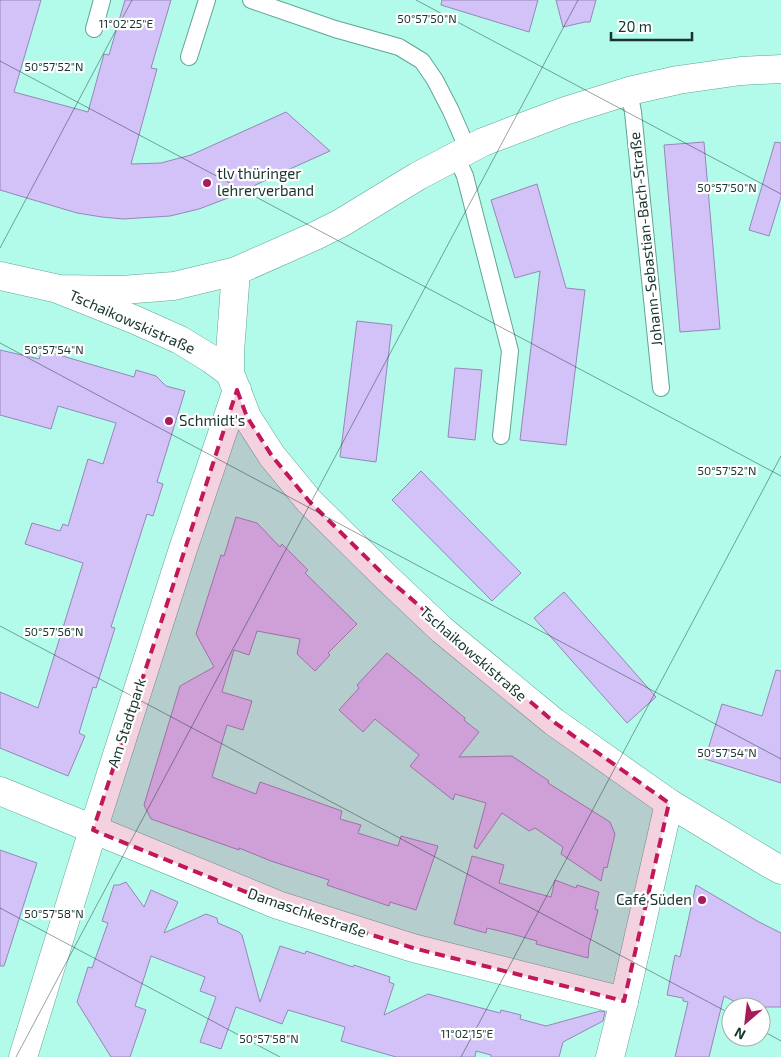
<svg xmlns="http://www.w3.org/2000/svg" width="781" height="1057" font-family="'Exo 2',sans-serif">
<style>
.building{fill:#d2c2f7;stroke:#9686b8}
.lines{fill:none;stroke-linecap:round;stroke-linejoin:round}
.lane-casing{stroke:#5fa596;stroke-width:18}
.street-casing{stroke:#5fa596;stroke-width:29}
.secondary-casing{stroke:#5fa596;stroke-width:29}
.lane{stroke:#fff;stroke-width:16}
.street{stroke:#fff;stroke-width:28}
.secondary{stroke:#fff;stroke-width:28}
.marked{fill:#c2185b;fill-opacity:0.2;stroke:#c2185b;stroke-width:4;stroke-dasharray:10 6;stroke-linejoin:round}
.ticks{fill:none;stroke:#17342e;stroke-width:1;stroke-opacity:0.45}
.poi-dot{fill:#a71a5c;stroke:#fff;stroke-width:2}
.labels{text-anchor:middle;stroke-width:4.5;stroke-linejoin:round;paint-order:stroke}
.poi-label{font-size:15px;fill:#17342e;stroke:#fff;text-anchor:start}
.street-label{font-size:15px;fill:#17342e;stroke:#fff}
.ticks-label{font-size:12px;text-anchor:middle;fill:#17342e;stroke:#fff;stroke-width:4.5;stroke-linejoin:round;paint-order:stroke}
</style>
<rect width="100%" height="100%" fill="#b2fbea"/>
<g class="building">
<polygon points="0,0 41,0 14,92 88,112 104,54 109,55 125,0 171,0 151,68 157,69 131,164 161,163 191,155 286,112 330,151 281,173 228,198 199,209 170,216 123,219 102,217 77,213 0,190"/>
<polygon points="442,0 538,0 529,32 441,5"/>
<polygon points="556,0 596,0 590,22 585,22 563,27"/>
<polygon points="704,142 720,329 680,332 664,145"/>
<polygon points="775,142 781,143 781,197 769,236 749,230"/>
<polygon points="537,184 566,288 585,290 566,445 520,440 540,271 515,278 491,200"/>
<polygon points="357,321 392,325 376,462 340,457"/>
<polygon points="0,350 39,359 42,350 134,377 136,370 156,376 166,386 185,391 157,482 163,484 153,516 147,514 111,627 115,628 96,688 93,687 79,733 85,736 68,776 0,748 0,692 38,708 83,563 25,544 32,523 60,531 63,524 68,526 88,459 103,464 116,423 58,406 51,429 0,415"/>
<polygon points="455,368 482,370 475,440 448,437"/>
<polygon points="421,471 521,573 492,601 392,500"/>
<polygon points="236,517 257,523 280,547 282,544 308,570 305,573 357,624 328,653 330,655 315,671 297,654 300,639 257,631 249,655 234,650 222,692 252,701 243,730 227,725 212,777 256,794 260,782 342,811 340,819 361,825 358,833 398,846 401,836 438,846 416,910 390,902 389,906 327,885 329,880 271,861 239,848 239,850 151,819 144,805 180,686 214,667 196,634 221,555 224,556"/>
<polygon points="564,592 656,697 627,723 534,618"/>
<polygon points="387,653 465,718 464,720 479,732 459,757 512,756 549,781 548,783 610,822 615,834 607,868 604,867 601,881 561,854 563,847 535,828 529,831 502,813 477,849 474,847 486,803 455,794 453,800 410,766 419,755 375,719 363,732 339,710 359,688 357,685"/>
<polygon points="776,670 781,671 781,783 705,759 722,704 762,716"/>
<polygon points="0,850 37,863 4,966 0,966"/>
<polygon points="472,856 504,865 499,883 551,897 555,880 576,888 577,885 599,892 595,909 598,910 589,946 588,958 536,944 537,941 512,934 487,928 486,933 454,924"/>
<polygon points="126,882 144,907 151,890 178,902 164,933 206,914 217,918 218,923 239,932 242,935 260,1002 280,946 305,954 306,951 353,967 354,965 390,977 389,982 394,984 384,1015 428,994 500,1013 501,1010 521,1015 520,1019 546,1026 600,1011 605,1012 603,1021 563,1042 559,1057 491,1057 491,1055 476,1051 475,1057 396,1057 341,1041 345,1027 288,1010 282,1024 236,1007 221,1049 200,1042 216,997 200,991 205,977 151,956 135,1006 146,1010 130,1057 111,1057 77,1002 88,967 92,968 108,923 102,921 114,885 119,885"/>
<polygon points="696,885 759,922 781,933 781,1007 745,1007 724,996 709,1057 675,1057 688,1002 683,1001 683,998 667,995 675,955 680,957"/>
</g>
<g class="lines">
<defs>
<g id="lane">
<polyline points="251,0 335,29 399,47 422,61 435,80 451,111 468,150"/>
<polyline points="94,29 102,0"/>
<polyline points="189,57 207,0"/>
<polyline points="629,91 633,112 661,388"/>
<polyline points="456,156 465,176 510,351 501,436"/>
</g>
<g id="street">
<polyline points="236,271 230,352 230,373 247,417 272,456 309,501 386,577 442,630 554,722 669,803 770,864 781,870"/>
<polyline points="60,290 133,319 180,340 211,359 230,373"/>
<polyline points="0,791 278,905 413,948 624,1001"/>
<polyline points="23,1057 93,830 183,549 237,390"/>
<polyline points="610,1057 624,1001 669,803"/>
</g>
<polyline id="secondary" points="0,276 59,289 122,290 174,286 236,271 315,236 341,223 418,176 483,142 565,111 629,91 678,80 741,71 781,69"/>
</defs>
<use href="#lane" class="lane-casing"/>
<use href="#street" class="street-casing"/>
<use href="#secondary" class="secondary-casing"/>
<use href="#lane" class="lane"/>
<use href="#street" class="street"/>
<use href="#secondary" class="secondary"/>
</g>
<path class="marked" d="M 237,390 L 247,417 L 272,456 L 309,501 L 386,577 L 554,722 L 669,803 L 624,1001 L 413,948 L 278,905 L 93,830 Z"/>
<path class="ticks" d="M 416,0 L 781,194M 0,61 L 781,476M 0,248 L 132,0M 0,343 L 781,759M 0,626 L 731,1014M 0,908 L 280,1057M 761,1030 L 781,1041M 16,1057 L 578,0M 461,1057 L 781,456"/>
<g class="poi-dot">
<circle cx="207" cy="183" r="5"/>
<circle cx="169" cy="421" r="5"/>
<circle cx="702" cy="900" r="5"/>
</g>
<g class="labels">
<g class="poi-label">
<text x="217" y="179">tlv thüringer<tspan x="217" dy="17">lehrerverband</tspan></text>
<text x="179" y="426">Schmidt's</text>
<text x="692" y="905" text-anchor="end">Café Süden</text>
</g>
<g class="street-label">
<text transform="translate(646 239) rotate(-96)" y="5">Johann-Sebastian-Bach-Straße</text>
<text transform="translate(132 322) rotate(24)" y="5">Tschaikowskistraße</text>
<text transform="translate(473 654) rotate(41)" y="5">Tschaikowskistraße</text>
<text transform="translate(127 723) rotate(-72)" y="5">Am Stadtpark</text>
<text transform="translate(307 913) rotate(19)" y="5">Damaschkestraße</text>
</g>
</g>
<g class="ticks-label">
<text x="427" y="23">50°57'50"N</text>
<text x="126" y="28">11°02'25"E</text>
<text x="54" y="71">50°57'52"N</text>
<text x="727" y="192">50°57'50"N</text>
<text x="54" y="354">50°57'54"N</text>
<text x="727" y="475">50°57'52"N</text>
<text x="54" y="636">50°57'56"N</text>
<text x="727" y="757">50°57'54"N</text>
<text x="54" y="918">50°57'58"N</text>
<text x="467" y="1038">11°02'15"E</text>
<text x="269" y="1043">50°57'58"N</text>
</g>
<g transform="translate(746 1022) rotate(208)"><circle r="24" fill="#ffffff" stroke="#a2aeab"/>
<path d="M0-4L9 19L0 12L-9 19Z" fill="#a71a5c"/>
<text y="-8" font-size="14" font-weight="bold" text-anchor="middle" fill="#17342e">N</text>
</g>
<path d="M611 32v8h81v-8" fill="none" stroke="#17342e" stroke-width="2.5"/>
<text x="618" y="32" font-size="15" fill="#17342e" stroke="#ffffff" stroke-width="4" paint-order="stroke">20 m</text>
</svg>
